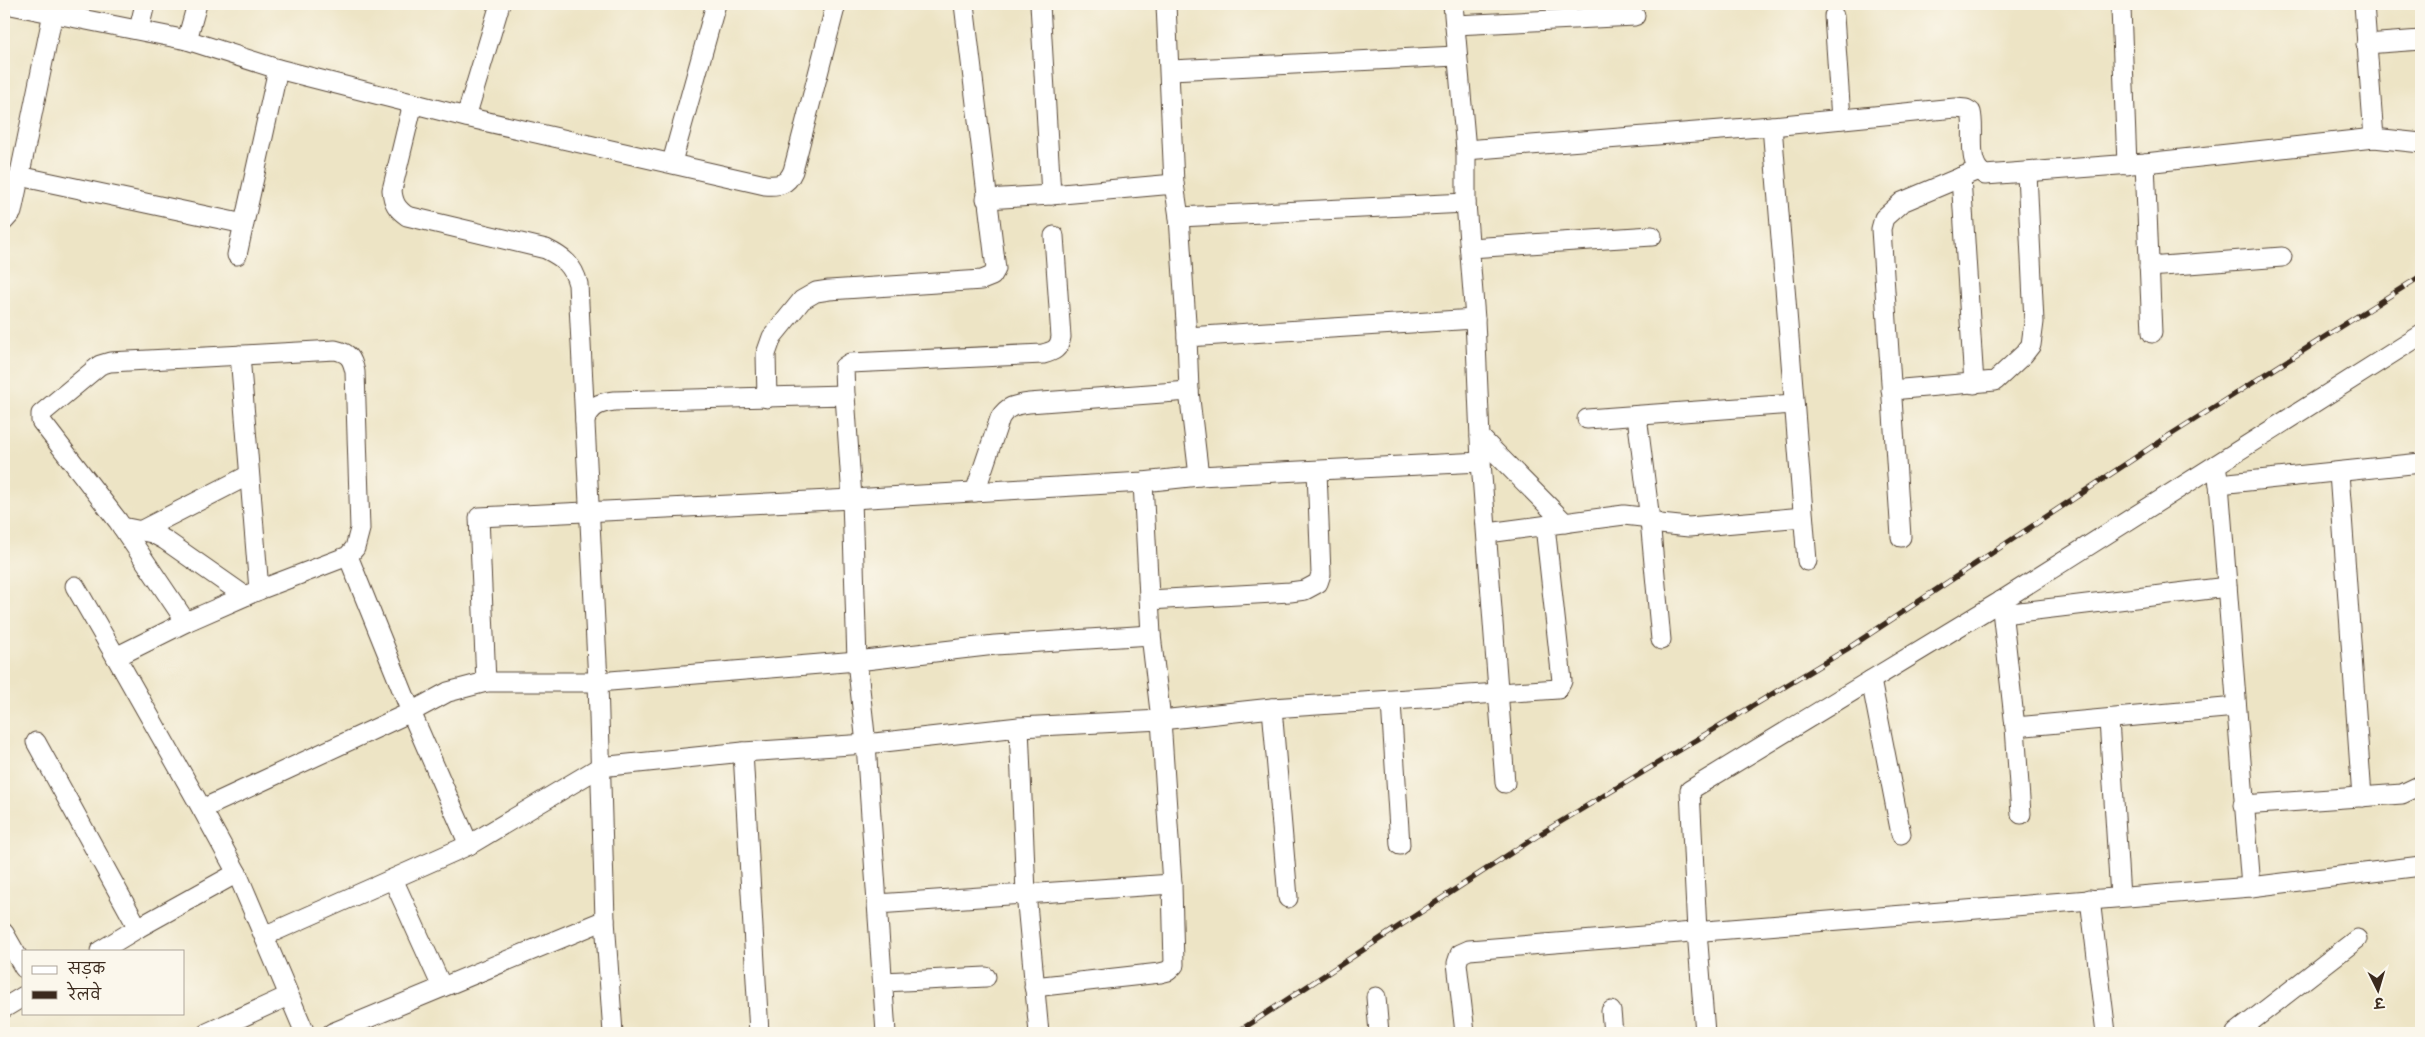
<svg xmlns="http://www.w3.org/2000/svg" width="2425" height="1037" font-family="Mynerve,'Playpen Sans Deva',sans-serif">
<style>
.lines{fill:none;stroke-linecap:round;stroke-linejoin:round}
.minor-casing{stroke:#564637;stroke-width:21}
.minor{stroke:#fff;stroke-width:19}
.rail-casing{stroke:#3b2a1e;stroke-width:5.5}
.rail{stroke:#fbf7ec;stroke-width:4;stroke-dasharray:11;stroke-linecap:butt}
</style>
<rect width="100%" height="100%" fill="#fbf7ec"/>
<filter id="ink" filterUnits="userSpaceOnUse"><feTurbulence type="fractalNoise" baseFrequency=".02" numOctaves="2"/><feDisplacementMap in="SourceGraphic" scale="10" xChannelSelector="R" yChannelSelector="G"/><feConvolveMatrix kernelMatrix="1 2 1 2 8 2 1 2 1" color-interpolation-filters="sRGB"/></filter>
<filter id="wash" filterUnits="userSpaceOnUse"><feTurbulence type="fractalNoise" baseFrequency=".0096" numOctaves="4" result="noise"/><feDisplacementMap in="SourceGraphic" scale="20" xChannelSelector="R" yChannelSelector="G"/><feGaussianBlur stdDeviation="1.12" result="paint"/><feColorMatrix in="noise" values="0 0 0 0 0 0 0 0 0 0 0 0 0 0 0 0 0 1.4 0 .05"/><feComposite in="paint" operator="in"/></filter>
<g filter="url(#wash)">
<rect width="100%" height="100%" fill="#ede4c5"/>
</g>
<g filter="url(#ink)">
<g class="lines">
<defs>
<g id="minor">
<path d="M 6,4 L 187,40 L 278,69 L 466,117 L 765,185 C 779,186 787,185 793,171 L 836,4"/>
<polyline points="1040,4 1051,195"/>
<polyline points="1166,4 1174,184"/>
<polyline points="1453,4 1466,150 1466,203 1475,319 1481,462 1505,783"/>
<polyline points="2364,4 2374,138 2421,143"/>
<polyline points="2121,8 2127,165"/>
<polyline points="1834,16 1841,119"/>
<polyline points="1455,25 1635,16"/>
<polyline points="139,29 145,4"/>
<polyline points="187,40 197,4"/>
<polyline points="2366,44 2421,40"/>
<polyline points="1171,70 1456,56"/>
<path d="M 413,103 L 392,190 C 393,203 397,209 407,216 L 546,249 C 564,258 573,265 578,284 L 598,682 L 605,920 L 613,1033"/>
<polyline points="466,117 500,4"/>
<polyline points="1772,126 1807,561"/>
<path d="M 1466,150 L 1772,126 L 1955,108 L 1966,109 L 1971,112 C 1976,132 1965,164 1985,175 L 2145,163 L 2374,138"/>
<polyline points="672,162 716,4"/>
<polyline points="2145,163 2152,333"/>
<polyline points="19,176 244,224"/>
<polyline points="1961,177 1974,384"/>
<polyline points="986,199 1051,195 1174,184 1179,217 1187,337 1189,391 1199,476"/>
<polyline points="1179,217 1466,203"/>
<polyline points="4,221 12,212 53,13"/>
<polyline points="1470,248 1652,236"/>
<polyline points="237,255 278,69"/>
<polyline points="2149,267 2282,257"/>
<polyline points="1187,337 1475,319"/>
<polyline points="240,355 259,590"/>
<polyline points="1891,390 1995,381 2024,354 2031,345 2034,322 2027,173"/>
<path d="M 845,395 L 844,367 L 850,363 L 1043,354 C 1054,351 1059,349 1061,337 L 1054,236"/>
<polyline points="767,398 766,354 772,337 802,300 816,292 829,290 982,280 992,276 996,269 964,4"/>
<polyline points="1637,416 1650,520 1661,640"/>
<polyline points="1587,419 1794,404"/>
<path d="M 585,420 C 592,406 598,403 614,401 L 845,395 L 852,499 L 857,661 L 866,744 L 886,1033"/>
<polyline points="1480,437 1565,523"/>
<polyline points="2216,465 2219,484 2251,887"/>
<polyline points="2339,473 2362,797"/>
<polyline points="2219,484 2421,463"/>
<path d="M 975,492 L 1000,418 C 1007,406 1015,405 1029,403 L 1189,391"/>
<polyline points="122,527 152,533 165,540 245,596"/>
<polyline points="140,531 249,475"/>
<polyline points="1488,533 1624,515 1642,517 1660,524 1689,527 1803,517"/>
<polyline points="1901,537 1881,229 1884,218 1902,202 1978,170"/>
<path d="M 348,556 L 355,548 L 360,529 L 355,372 C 352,358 349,353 335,350 L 110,362 L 100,365 L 41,414 L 41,421 L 118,521 L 186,622 L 259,590 L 348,556 L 411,712 L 469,845"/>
<polyline points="75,586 116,657"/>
<polyline points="1149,600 1290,592 1305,590 1318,583 1321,574 1317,471"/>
<polyline points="2001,601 2015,727 2236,707"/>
<polyline points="2003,614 2227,587"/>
<polyline points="186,622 116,657 202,809"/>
<polyline points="1871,680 1901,834"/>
<polyline points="486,682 479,517 852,499 1143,482 1199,476 1481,462"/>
<polyline points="1391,702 1400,845"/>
<polyline points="1272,708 1288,898"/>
<polyline points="2109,720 2120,897"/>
<polyline points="1019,727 1026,893 1039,1033"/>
<polyline points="2015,727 2021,814"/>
<polyline points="36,742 138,928 237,873"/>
<polyline points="743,752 759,1033"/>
<polyline points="2243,805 2402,794 2421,785"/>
<polyline points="393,879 442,987"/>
<polyline points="2090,899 2106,1033"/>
<polyline points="877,904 1172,884"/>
<polyline points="4,933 24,968"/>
<polyline points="264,936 469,845 600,767 743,752 866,744 1019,727 1161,720 1272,708 1558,689 1562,681 1545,526"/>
<polyline points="100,951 138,928"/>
<polyline points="883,982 986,977"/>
<polyline points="1034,987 1160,973 1168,971 1174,965 1172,884 1161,720 1151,635 1143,482"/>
<polyline points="1376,997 1379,1033"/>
<polyline points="4,1008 24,996"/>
<polyline points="1611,1011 1613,1033"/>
<polyline points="207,1033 288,996"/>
<polyline points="305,1033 237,873 202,809 411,712 448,692 486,682 598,682 857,661 995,645 1151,635"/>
<polyline points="332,1033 605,920"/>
<polyline points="1465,1033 1457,963 1460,954 1469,950 2251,887 2421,866"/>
<polyline points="1705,1033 1697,931 1690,790 2001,601 2421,335"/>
<polyline points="2236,1033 2357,939"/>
</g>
</defs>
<use href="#minor" class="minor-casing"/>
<use href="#minor" class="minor"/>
<defs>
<polyline id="rail" points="1236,1033 1537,836 1847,649 2159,442 2421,276"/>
</defs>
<use href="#rail" class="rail-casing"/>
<use href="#rail" class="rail"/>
</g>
</g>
<rect width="2425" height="1037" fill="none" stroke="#fbf7ec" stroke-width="20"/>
<rect x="22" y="950" width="162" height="65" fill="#fbf7ec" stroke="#aea59a"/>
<rect x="32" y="966" width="25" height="8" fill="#ffffff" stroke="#aea59a"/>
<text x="68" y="974" font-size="15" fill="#3b2a1e">सड़क</text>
<rect x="32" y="991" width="25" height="8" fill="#3b2a1e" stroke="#aea59a"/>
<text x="68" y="1000" font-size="15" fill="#3b2a1e">रेलवे</text>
<g transform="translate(2378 990) rotate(175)" stroke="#fbf7ec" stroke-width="4" paint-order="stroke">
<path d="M0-4L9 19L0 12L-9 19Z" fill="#3b2a1e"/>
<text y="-8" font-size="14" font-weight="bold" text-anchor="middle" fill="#3b2a1e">उ</text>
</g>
</svg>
